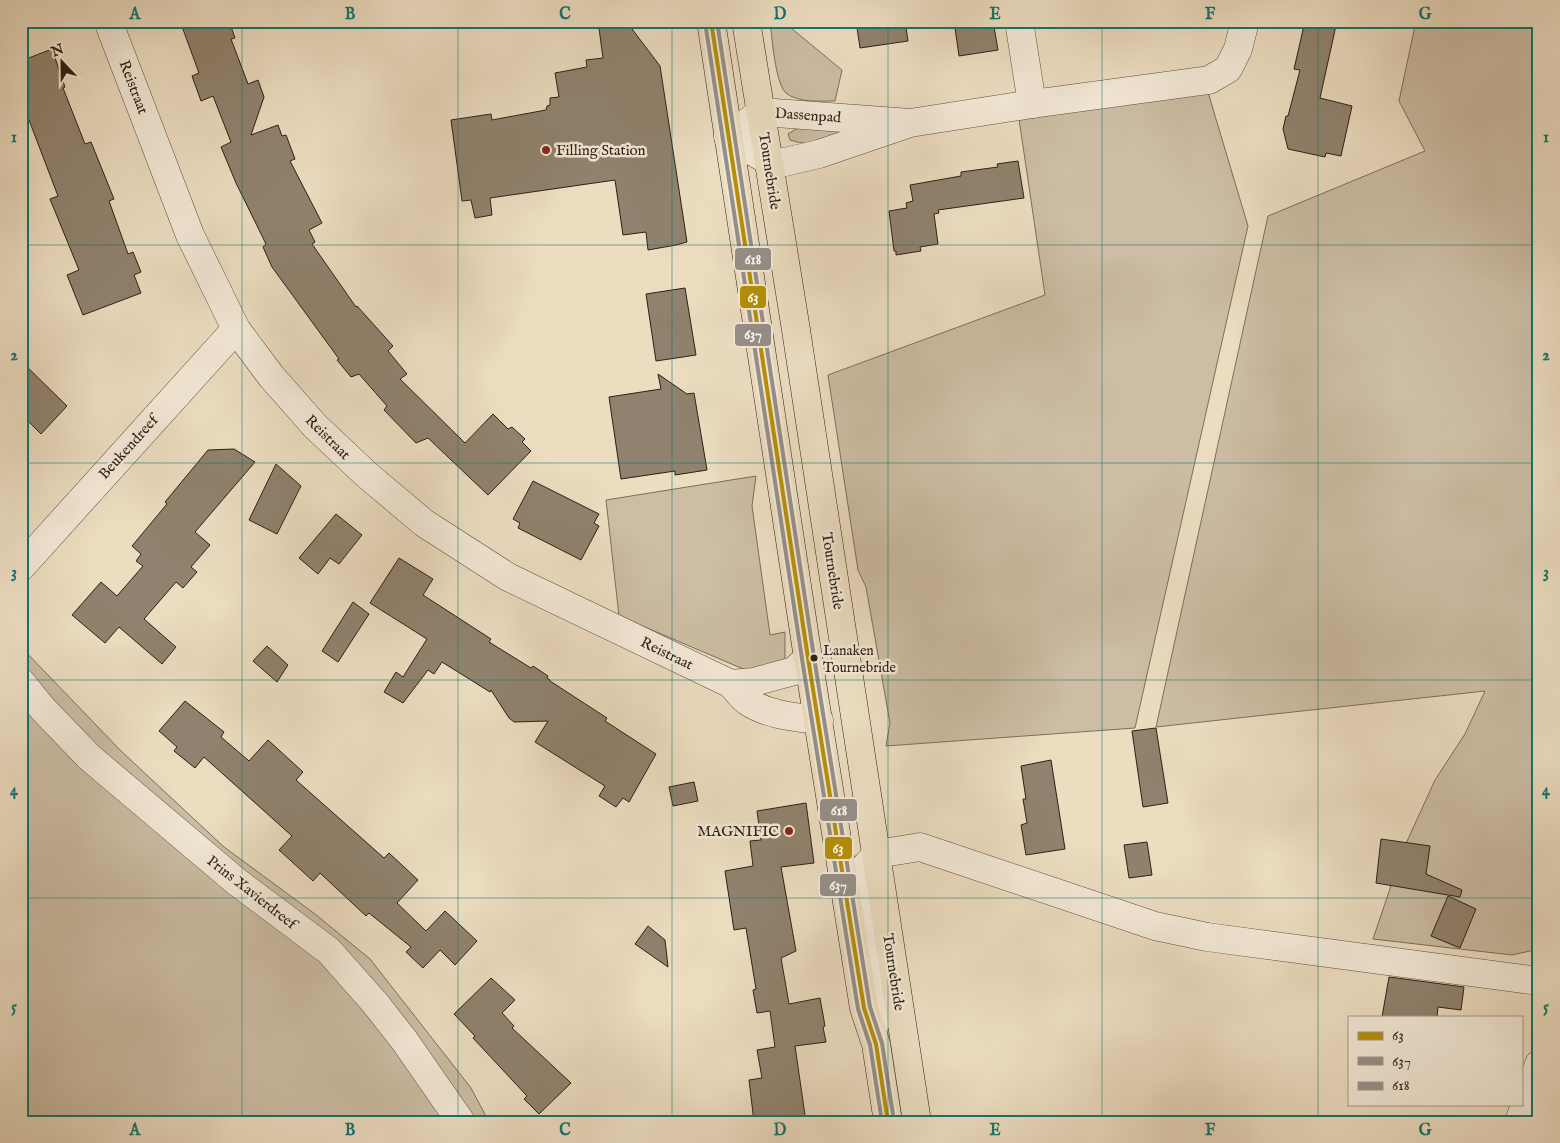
<svg xmlns="http://www.w3.org/2000/svg" width="1560" height="1143" font-family="'IM FELL English',serif">
<style>
.green{fill:#ccbda4;stroke:#7c6e5c}
.building{fill:#90826e;stroke:#2d2014}
.lines{fill:none;stroke-linecap:round;stroke-linejoin:round}
.minor-casing{stroke:#5d4f3f;stroke-width:29}
.major-casing{stroke:#2d2014;stroke-width:29}
.minor{stroke:#f3e9d7;stroke-width:28}
.major{stroke:#ecddc1;stroke-width:28}
.bus-1-casing{stroke:#f3e9d7;stroke-width:8}
.bus-2-casing{stroke:#f3e9d7;stroke-width:8}
.bus-3-casing{stroke:#f3e9d7;stroke-width:8}
.bus-1{stroke:#b69007;stroke-width:4}
.bus-2{stroke:#96908a;stroke-width:4}
.bus-3{stroke:#96908a;stroke-width:4}
.grid{fill:none;stroke:#0f766e;stroke-width:1;stroke-opacity:0.55}
.poi-dot{fill:#8f2418;stroke:#f3e9d7;stroke-width:2}
.bus-dot{fill:#2d2014;stroke:#f3e9d7;stroke-width:2}
.labels{text-anchor:middle;stroke-width:5;stroke-linejoin:round;paint-order:stroke}
.bus-label{font-size:14px;fill:#2d2014;stroke:#f3e9d7;text-anchor:start}
.street-label{font-size:15px;fill:#2d2014;stroke:#f3e9d7}
.poi-label{font-size:15px;fill:#2d2014;stroke:#f3e9d7;text-anchor:start}
.line-badge{stroke:#f3e9d7;stroke-width:2}
.badge-label{font-size:14px;text-anchor:middle;font-weight:bold;fill:#fff}
.neatline{fill:none;stroke:#0f766e;stroke-width:2}
.grid-label{font-size:16px;text-anchor:middle;font-weight:bold;fill:#0f766e}
</style>
<rect width="100%" height="100%" fill="#ecddc1"/>
<filter id="stains"><feTurbulence type="fractalNoise" baseFrequency=".004" numOctaves="4"/><feColorMatrix values="0 0 0 0 .2 0 0 0 0 .09 0 0 0 0 .02 0 0 0 .5 -.17"/></filter>
<radialGradient id="worn" r=".72"><stop offset=".6" stop-color="#630" stop-opacity="0"/><stop offset="1" stop-color="#630" stop-opacity=".3"/></radialGradient>
<g class="green">
<path d="M 770,21 L 790,21 L 791,28 L 842,70 L 835,101 C 820,101 798,103 786,93 C 775,83 772,37 770,21 Z"/>
<polygon points="1416,21 1539,21 1539,949 1512,955 1373,939 1403,850 1435,780 1465,734 1485,691 1156,727 1268,216 1425,151 1399,101"/>
<polygon points="1207,89 1248,226 1135,728 886,746 890,723 866,587 858,570 828,375 1045,295 1019,119"/>
<path d="M 814,126 L 855,126 C 830,139 818,149 790,140 L 788,134 L 796,129 Z"/>
<polygon points="756,476 752,506 770,635 785,632 785,659 748,671 619,616 606,500"/>
<polygon points="21,647 121,751 224,847 315,914 370,959 471,1088 489,1122 21,1122"/>
</g>
<g class="building">
<polygon points="180,21 229,21 235,38 231,39 248,84 258,80 264,97 251,135 278,125 282,136 286,135 295,159 290,161 322,223 309,230 315,242 312,244 356,307 357,306 393,346 388,351 407,374 400,379 465,443 493,414 508,429 512,427 525,439 522,442 531,451 488,495 428,438 416,443 384,410 387,406 359,374 351,377 337,360 339,359 272,267 263,247 266,244 236,183 221,147 231,142 213,96 201,101 192,76 199,73"/>
<polygon points="598,21 626,21 660,66 687,242 676,245 648,250 646,232 623,235 615,180 490,198 492,215 475,218 471,200 462,201 451,120 491,114 492,120 546,110 547,106 550,105 550,98 559,97 555,73 587,67 586,60 603,58"/>
<polygon points="856,21 905,21 908,41 860,48"/>
<polygon points="954,21 993,21 998,50 959,56"/>
<polygon points="1305,21 1337,21 1320,98 1352,106 1341,156 1326,153 1325,157 1288,149 1283,129 1286,116 1288,116 1300,70 1294,69"/>
<polygon points="52,49 65,87 63,88 85,144 91,142 114,199 109,201 128,254 133,252 141,272 134,275 141,293 83,315 67,275 79,270 50,199 58,196 21,99 21,61"/>
<polygon points="1018,161 1024,198 938,210 939,213 934,214 938,244 920,247 921,251 896,255 896,251 894,251 889,211 907,208 906,203 913,201 910,185 961,176 961,172 998,167 997,164"/>
<polygon points="685,288 696,355 656,361 646,294"/>
<polygon points="21,361 67,406 41,434 21,414"/>
<polygon points="658,374 687,394 694,393 707,470 675,475 675,471 621,479 609,397 661,389"/>
<polygon points="234,449 255,462 195,532 210,545 191,567 197,572 183,588 176,582 144,619 176,647 162,664 119,627 105,643 72,615 101,582 117,596 143,566 136,561 141,554 132,546 167,504 165,502 208,450"/>
<polygon points="276,464 301,486 277,534 249,520"/>
<polygon points="533,481 599,514 594,523 599,526 581,560 518,528 520,523 513,519"/>
<polygon points="336,514 362,535 339,564 330,558 318,574 299,558"/>
<polygon points="399,558 433,579 423,595 491,639 489,642 531,668 533,666 548,676 547,678 550,680 550,681 607,718 605,721 656,754 629,802 623,798 616,807 599,796 605,786 535,742 548,721 514,722 509,718 491,690 490,692 442,662 434,674 428,670 403,703 384,692 396,672 403,677 427,639 370,603"/>
<polygon points="353,602 369,614 338,662 322,651"/>
<polygon points="267,646 288,665 277,682 253,661"/>
<polygon points="185,701 224,732 221,737 249,761 268,740 303,772 296,780 384,858 389,853 418,880 397,903 426,931 445,911 477,941 455,965 440,950 423,968 406,952 411,947 369,913 366,916 320,873 313,881 279,850 292,836 204,757 195,768 174,751 177,747 159,731"/>
<polygon points="1156,728 1168,803 1143,807 1132,731"/>
<polygon points="1051,760 1065,849 1026,855 1021,825 1027,823 1023,799 1026,799 1021,766"/>
<polygon points="694,782 698,801 673,806 669,787"/>
<polygon points="806,803 814,863 781,867 796,951 781,958 789,1004 820,998 825,1026 823,1027 826,1042 795,1046 806,1122 754,1122 749,1080 762,1078 757,1050 775,1047 770,1011 757,1013 753,990 756,989 746,928 734,930 725,871 753,866 750,841 761,840 757,811"/>
<polygon points="1381,839 1430,846 1426,874 1462,890 1460,897 1376,883"/>
<polygon points="1147,842 1152,875 1129,878 1124,845"/>
<polygon points="1448,896 1476,909 1460,948 1431,936"/>
<polygon points="648,926 665,940 668,967 635,944"/>
<polygon points="1389,977 1464,987 1461,1010 1438,1007 1437,1017 1382,1017"/>
<polygon points="491,978 515,1000 502,1013 514,1026 512,1028 571,1083 539,1114 524,1099 527,1096 473,1038 475,1036 454,1014"/>
</g>
<g class="lines">
<defs>
<g id="minor">
<path d="M 108,21 L 190,235 L 236,329 L 271,376 L 315,426 L 367,475 L 424,523 L 508,577 L 731,684 C 736,689 741,697 747,701 C 767,715 795,717 819,720"/>
<polyline points="1019,21 1032,104"/>
<polyline points="910,123 761,112 728,137 769,161 785,162 819,154 910,123 1032,104 1209,80 1228,69 1238,49 1245,21"/>
<polyline points="21,567 236,329"/>
<polyline points="21,682 42,708 89,757 237,882 329,951 375,1003 404,1040 461,1122"/>
<polyline points="731,684 754,682 794,671 808,658"/>
<polyline points="876,1022 873,970 864,868 877,854 920,847 1155,926 1207,937 1539,981"/>
<polyline points="1519,1122 1539,1064"/>
</g>
<g id="major">
<polyline points="711,21 808,658 864,1008 876,1044 888,1122"/>
<polyline points="746,21 796,330 917,1122"/>
</g>
</defs>
<use href="#minor" class="minor-casing"/>
<use href="#major" class="major-casing"/>
<use href="#minor" class="minor"/>
<use href="#major" class="major"/>
<defs>
<polyline id="bus-1" points="711,21 808,658 864,1008 876,1044 888,1122"/>
<polyline id="bus-2" points="705,22 802,659 858,1009 870,1045 882,1122"/>
<polyline id="bus-3" points="717,21 814,657 870,1007 882,1043 894,1121"/>
</defs>
<use href="#bus-1" class="bus-1-casing"/>
<use href="#bus-2" class="bus-2-casing"/>
<use href="#bus-3" class="bus-3-casing"/>
<use href="#bus-1" class="bus-1"/>
<use href="#bus-2" class="bus-2"/>
<use href="#bus-3" class="bus-3"/>
</g>
<path class="grid" d="M 242,21 L 242,1122M 458,21 L 458,1122M 672,21 L 672,1122M 888,21 L 888,1122M 1102,21 L 1102,1122M 1318,21 L 1318,1122M 21,245 L 1539,245M 21,463 L 1539,463M 21,680 L 1539,680M 21,898 L 1539,898"/>
<g class="poi-dot">
<circle cx="546" cy="150" r="5"/>
<circle cx="789" cy="831" r="5"/>
</g>
<circle class="bus-dot" cx="814" cy="658" r="4.5"/>
<g class="labels">
<g class="bus-label">
<text x="823" y="655">Lanaken<tspan x="823" dy="17">Tournebride</tspan></text>
</g>
<g class="street-label">
<text transform="translate(134 87) rotate(69)" y="5">Reistraat</text>
<text transform="translate(808 115) rotate(4)" y="5">Dassenpad</text>
<text transform="translate(770 171) rotate(81)" y="5">Tournebride</text>
<text transform="translate(328 437) rotate(45)" y="5">Reistraat</text>
<text transform="translate(128 447) rotate(-48)" y="5">Beukendreef</text>
<text transform="translate(833 571) rotate(81)" y="5">Tournebride</text>
<text transform="translate(667 653) rotate(26)" y="5">Reistraat</text>
<text transform="translate(252 892) rotate(38)" y="5">Prins Xavierdreef</text>
<text transform="translate(894 972) rotate(81)" y="5">Tournebride</text>
</g>
<g class="poi-label">
<text x="556" y="155">Filling Station</text>
<text x="779" y="836" text-anchor="end">MAGNIFIC</text>
</g>
</g>
<g class="line-badge">
<rect x="734" y="247" width="38" height="24" rx="5" fill="#96908a"/>
<rect x="739" y="285" width="28" height="24" rx="5" fill="#b69007"/>
<rect x="734" y="323" width="38" height="24" rx="5" fill="#96908a"/>
<rect x="819" y="798" width="39" height="24" rx="5" fill="#96908a"/>
<rect x="824" y="836" width="29" height="24" rx="5" fill="#b69007"/>
<rect x="819" y="873" width="38" height="24" rx="5" fill="#96908a"/>
</g>
<g class="badge-label">
<text x="753" y="264">618</text>
<text x="753" y="302">63</text>
<text x="753" y="339">637</text>
<text x="839" y="815">618</text>
<text x="838" y="853">63</text>
<text x="838" y="890">637</text>
</g>
<rect width="1560" height="1143" fill="none" stroke="#ecddc1" stroke-width="55"/>
<rect x="1348" y="1016" width="175" height="90" fill="#f3e9d7" stroke="#a49989"/>
<rect x="1358" y="1032" width="25" height="8" fill="#b69007" stroke="#a49989"/>
<text x="1392" y="1040" font-size="15" fill="#2d2014">63</text>
<rect x="1358" y="1057" width="25" height="8" fill="#96908a" stroke="#a49989"/>
<text x="1392" y="1066" font-size="15" fill="#2d2014">637</text>
<rect x="1358" y="1082" width="25" height="8" fill="#96908a" stroke="#a49989"/>
<text x="1392" y="1090" font-size="15" fill="#2d2014">618</text>
<g transform="translate(62 62) rotate(338)" stroke="#f3e9d7" stroke-width="4" paint-order="stroke">
<path d="M0-4L9 19L0 12L-9 19Z" fill="#2d2014"/>
<text y="-8" font-size="14" font-weight="bold" text-anchor="middle" fill="#2d2014">N</text>
</g>
<rect x="28" y="28" width="1504" height="1088" class="neatline"/>
<g class="grid-label">
<text x="135" y="19">A</text>
<text x="350" y="19">B</text>
<text x="565" y="19">C</text>
<text x="780" y="19">D</text>
<text x="995" y="19">E</text>
<text x="1210" y="19">F</text>
<text x="1425" y="19">G</text>
<text x="14" y="142">1</text>
<text x="1546" y="142">1</text>
<text x="14" y="360">2</text>
<text x="1546" y="360">2</text>
<text x="14" y="577">3</text>
<text x="1546" y="577">3</text>
<text x="14" y="795">4</text>
<text x="1546" y="795">4</text>
<text x="14" y="1012">5</text>
<text x="1546" y="1012">5</text>
<text x="135" y="1135">A</text>
<text x="350" y="1135">B</text>
<text x="565" y="1135">C</text>
<text x="780" y="1135">D</text>
<text x="995" y="1135">E</text>
<text x="1210" y="1135">F</text>
<text x="1425" y="1135">G</text>
</g>
<rect width="100%" height="100%" filter="url(#stains)"/>
<rect width="100%" height="100%" fill="url(#worn)"/>
</svg>
